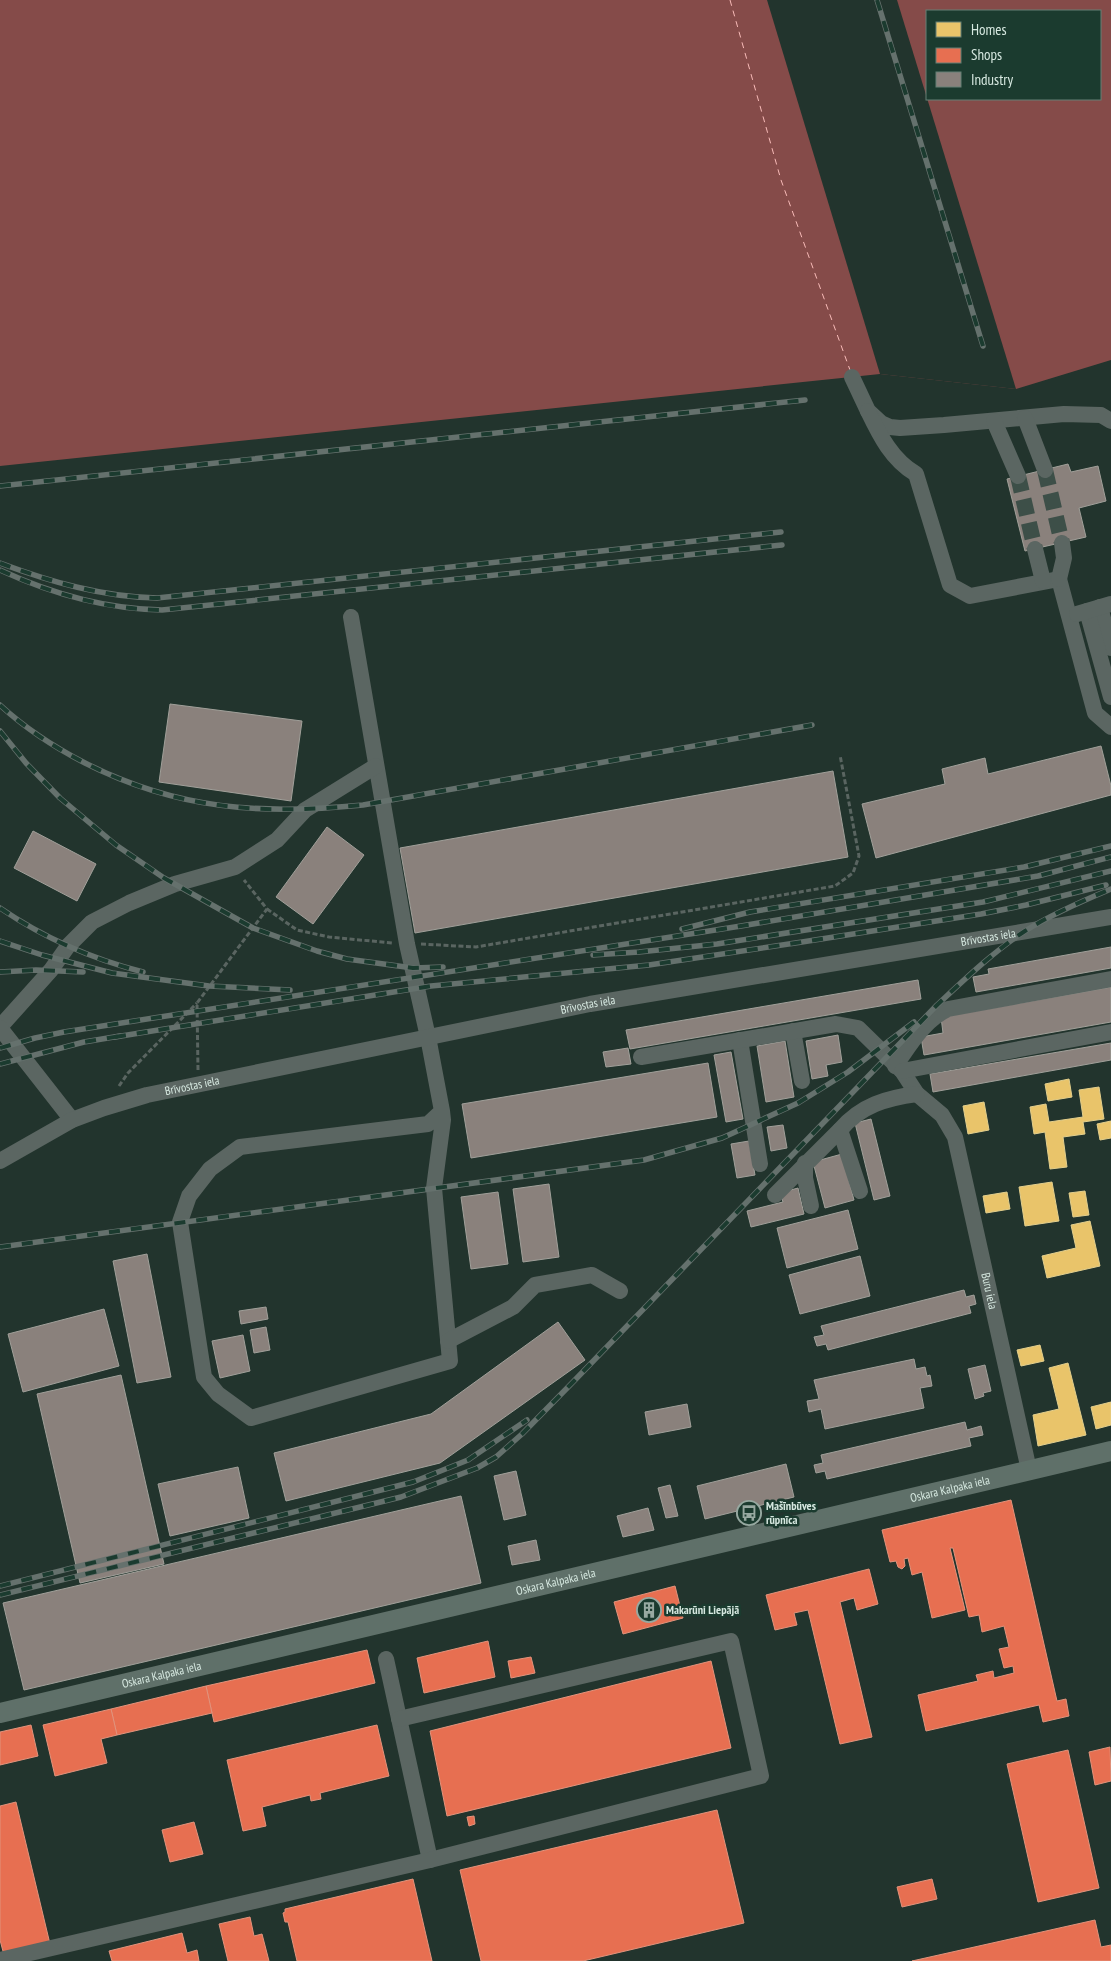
<svg xmlns="http://www.w3.org/2000/svg" width="1111" height="1961" font-family="'PT Sans Narrow',sans-serif">
<style>
.water{fill:#854b49;fill-rule:evenodd}
.pier{fill:#22342d}
.homes{fill:#e9c46a;stroke:#e3cf8d}
.shops{fill:#e76f51;stroke:#e2937c}
.industry{fill:#8a817c;stroke:#a1a09a}
.lines{fill:none;stroke-linecap:round;stroke-linejoin:round}
.ferry{stroke:#f8bbb8;stroke-width:1;stroke-dasharray:6 5;stroke-linecap:butt}
.minor-tunnel{stroke:#3d4f48;stroke-width:16;stroke-dasharray:16 8;stroke-linecap:butt}
.path{stroke:#5a6561;stroke-width:3;stroke-dasharray:5 2.5;stroke-linecap:butt}
.minor{stroke:#5b6662;stroke-width:16}
.major{stroke:#5f7069;stroke-width:20}
.rail-casing{stroke:#65716d;stroke-width:5.5}
.rail{stroke:#1b3b2f;stroke-width:4;stroke-dasharray:11;stroke-linecap:butt}
.labels{text-anchor:middle;stroke-width:5;stroke-linejoin:round;paint-order:stroke}
.street-label{font-size:12px;fill:#d6e8e0;stroke:#1b3b2f}
.poi-label{font-size:12px;font-weight:bold;fill:#d6e8e0;stroke:#1b3b2f;text-anchor:start}
</style>
<rect width="100%" height="100%" fill="#22342d"/>
<path class="water" d="M 0,0 L 1111,0 L 1111,360 L 1016,389 L 880,374 L 0,466 ZM 927,11 L 1100,11 L 1100,99 L 927,99 Z"/>
<polygon class="pier" points="767,0 897,0 1016,389 880,374"/>
<g class="homes">
<polygon points="1069,1079 1072,1097 1048,1101 1045,1084"/>
<polygon points="1099,1087 1104,1119 1083,1122 1085,1134 1063,1137 1067,1167 1050,1169 1045,1132 1034,1134 1030,1107 1046,1104 1049,1122 1083,1117 1079,1090"/>
<polygon points="984,1102 989,1130 968,1134 963,1106"/>
<polygon points="1111,1121 1111,1138 1100,1140 1097,1124"/>
<polygon points="1052,1182 1059,1221 1025,1226 1019,1187"/>
<polygon points="1085,1191 1089,1215 1073,1217 1069,1193"/>
<polygon points="1007,1192 1010,1209 986,1213 983,1196"/>
<polygon points="1090,1221 1100,1266 1047,1278 1042,1256 1076,1248 1071,1225"/>
<polygon points="1040,1345 1044,1361 1021,1366 1017,1350"/>
<polygon points="1068,1363 1086,1435 1038,1446 1033,1415 1059,1409 1049,1368"/>
<polygon points="1111,1402 1111,1425 1096,1429 1091,1407"/>
</g>
<g class="shops">
<polygon points="1011,1500 1057,1701 1066,1699 1069,1716 1043,1722 1039,1705 926,1731 918,1695 978,1681 976,1675 993,1671 994,1678 1014,1673 1013,1666 1004,1668 999,1649 1009,1647 1004,1626 982,1632 979,1615 969,1617 953,1548 950,1548 965,1610 932,1618 922,1572 912,1575 908,1558 904,1559 905,1566 902,1569 898,1567 896,1561 890,1562 882,1530"/>
<polygon points="869,1569 878,1604 857,1610 854,1598 840,1602 872,1737 840,1744 808,1610 794,1613 797,1625 775,1630 766,1595"/>
<polygon points="675,1586 683,1618 623,1634 614,1602"/>
<polygon points="488,1641 495,1677 424,1693 417,1658"/>
<polygon points="367,1650 375,1683 214,1722 206,1686"/>
<polygon points="531,1657 535,1673 511,1678 508,1661"/>
<polygon points="711,1661 731,1748 447,1816 430,1731"/>
<polygon points="206,1686 212,1713 117,1735 111,1709"/>
<polygon points="111,1709 117,1735 101,1739 107,1763 55,1776 43,1725"/>
<polygon points="31,1725 38,1756 0,1765 0,1732"/>
<polygon points="377,1725 389,1776 320,1793 321,1799 311,1801 310,1795 262,1807 266,1826 243,1831 227,1760"/>
<polygon points="1110,1747 1111,1781 1095,1785 1089,1752"/>
<polygon points="1068,1750 1099,1888 1038,1902 1007,1764"/>
<polygon points="16,1802 50,1944 4,1955 0,1940 0,1806"/>
<polygon points="717,1810 744,1923 583,1961 481,1961 460,1870"/>
<polygon points="474,1816 475,1824 469,1826 467,1817"/>
<polygon points="194,1822 203,1854 170,1862 162,1830"/>
<polygon points="413,1879 432,1961 297,1961 288,1922 285,1922 283,1913 285,1912 285,1909"/>
<polygon points="932,1879 937,1899 902,1907 897,1887"/>
<polygon points="250,1917 254,1936 262,1934 269,1961 228,1961 219,1924"/>
<polygon points="1095,1920 1101,1947 1111,1945 1111,1961 912,1961"/>
<polygon points="182,1933 187,1953 197,1950 199,1961 112,1961 109,1951"/>
</g>
<g class="industry">
<polygon points="1068,464 1071,472 1098,466 1106,501 1079,508 1086,537 1025,551 1007,479"/>
<polygon points="170,704 302,721 291,801 159,782"/>
<polygon points="1101,746 1111,786 1111,795 876,858 862,804 945,784 942,769 985,758 988,774"/>
<polygon points="833,771 848,857 415,933 400,848"/>
<polygon points="327,827 364,855 313,924 276,897"/>
<polygon points="33,831 96,864 77,901 14,868"/>
<polygon points="1111,947 1111,968 976,992 973,977 989,974 988,969"/>
<polygon points="918,980 921,999 630,1049 626,1030"/>
<polygon points="1111,987 1111,1022 924,1055 921,1037 943,1033 941,1017"/>
<polygon points="838,1035 842,1062 826,1065 828,1076 812,1079 806,1041"/>
<polygon points="785,1041 794,1097 766,1102 757,1046"/>
<polygon points="1111,1043 1111,1060 933,1092 930,1074"/>
<polygon points="628,1048 631,1064 606,1067 603,1052"/>
<polygon points="731,1052 743,1119 726,1122 714,1055"/>
<polygon points="708,1063 717,1117 471,1158 462,1104"/>
<polygon points="871,1119 890,1196 874,1200 855,1123"/>
<polygon points="783,1125 787,1148 771,1151 767,1127"/>
<polygon points="749,1141 755,1175 737,1178 731,1144"/>
<polygon points="842,1154 854,1200 825,1208 813,1162"/>
<polygon points="549,1184 559,1257 523,1262 513,1189"/>
<polygon points="798,1188 804,1214 751,1227 747,1211 783,1202 780,1193"/>
<polygon points="498,1192 508,1264 471,1269 461,1197"/>
<polygon points="848,1210 858,1249 787,1268 777,1228"/>
<polygon points="147,1254 171,1377 137,1383 113,1261"/>
<polygon points="860,1256 870,1296 800,1314 789,1275"/>
<polygon points="964,1290 966,1297 974,1295 976,1304 969,1306 971,1313 828,1350 826,1344 817,1346 814,1337 824,1335 821,1326"/>
<polygon points="266,1307 268,1319 241,1324 239,1311"/>
<polygon points="104,1309 119,1366 23,1392 8,1334"/>
<polygon points="558,1322 585,1360 440,1463 286,1501 274,1453 431,1414"/>
<polygon points="266,1327 270,1350 254,1353 250,1330"/>
<polygon points="243,1335 250,1371 220,1378 212,1341"/>
<polygon points="914,1359 916,1369 925,1367 927,1376 930,1375 932,1386 920,1388 924,1408 825,1429 821,1409 809,1412 807,1401 819,1399 814,1380"/>
<polygon points="985,1365 991,1391 983,1393 984,1396 975,1399 968,1369"/>
<polygon points="121,1375 164,1564 80,1583 37,1394"/>
<polygon points="687,1404 691,1427 649,1435 645,1412"/>
<polygon points="965,1422 967,1430 981,1426 983,1435 969,1438 971,1446 827,1479 825,1471 816,1473 814,1465 823,1463 821,1455"/>
<polygon points="786,1464 794,1497 705,1519 697,1486"/>
<polygon points="238,1467 249,1518 170,1536 158,1484"/>
<polygon points="516,1471 526,1515 504,1520 494,1476"/>
<polygon points="670,1485 678,1516 666,1518 658,1488"/>
<polygon points="461,1496 481,1583 24,1690 3,1603"/>
<polygon points="648,1508 654,1530 623,1537 617,1516"/>
<polygon points="536,1540 540,1560 512,1565 508,1546"/>
</g>
<g class="lines">
<polyline class="ferry" points="730,0 781,180 850,370"/>
<g class="minor-tunnel">
<polyline points="1045,470 1062,543"/>
<polyline points="1018,476 1035,549"/>
</g>
<g class="path">
<polyline points="267,909 297,930 329,937 392,943"/>
<polyline points="421,944 476,947 835,886 853,873 859,856 840,755"/>
<polyline points="198,1070 197,1003 267,909 244,880"/>
<polyline points="119,1086 128,1073 197,1003"/>
</g>
<g class="minor">
<polyline points="852,377 868,411 881,423 890,427 900,428 944,425 1064,414 1101,415 1111,421"/>
<path d="M 868,411 C 880,436 892,460 916,474 L 950,585 L 970,596 L 1059,579 L 1095,713 L 1111,727"/>
<polyline points="1025,418 1045,470"/>
<polyline points="994,421 1018,476"/>
<polyline points="1035,549 1043,581"/>
<polyline points="1059,579 1064,558 1062,543"/>
<polyline points="1100,607 1111,648"/>
<polyline points="1087,611 1111,697"/>
<polyline points="1077,614 1111,604"/>
<polyline points="351,617 407,944 428,1037 442,1111 443,1120 434,1188 450,1361 251,1418 218,1394 204,1377 180,1222 189,1196 210,1169 240,1147 428,1124 442,1111"/>
<polyline points="0,1027 51,970 68,946 92,922 129,903 175,884 235,867 277,840 305,810 376,766"/>
<polyline points="0,1028 72,1120"/>
<polyline points="793,1031 802,1081"/>
<polyline points="740,1040 760,1164"/>
<path id="s1" d="M 641,1057 L 836,1024 L 858,1028 L 902,1071 L 917,1094 L 942,1115 L 955,1137 L 1029,1470"/>
<path d="M 895,1066 C 910,1045 924,1020 948,1009 L 1111,979"/>
<polyline points="902,1071 1111,1032"/>
<polyline points="840,1130 860,1191"/>
<path id="s2" d="M 0,1161 L 72,1120 L 104,1108 L 147,1095 L 590,1004 L 1111,917"/>
<polyline points="805,1163 805,1178 811,1206"/>
<path d="M 775,1195 L 840,1130 C 861,1105 887,1098 917,1094"/>
<polyline points="448,1341 513,1307 535,1285 592,1275 620,1291"/>
<polyline points="386,1659 430,1860"/>
<polyline points="0,1960 430,1860 761,1776 731,1641 399,1719"/>
</g>
<path class="major" id="s3" d="M 0,1713 L 1111,1451"/>
<defs>
<g id="rail">
<polyline points="877,0 983,346"/>
<polyline points="0,486 805,400"/>
<path d="M 0,563 C 51,582 103,597 157,598 L 781,532"/>
<path d="M 0,570 C 52,594 105,609 162,610 L 782,545"/>
<path d="M 0,705 C 26,729 54,747 85,763 C 178,810 261,815 363,805 L 812,725"/>
<polyline points="0,731 26,763 60,798 116,845 164,878 253,928 317,951 347,959 413,968 443,967"/>
<path d="M 0,908 C 44,938 92,959 143,972"/>
<polyline points="682,929 750,912 1024,867 1111,846"/>
<polyline points="0,941 42,955 112,973 209,986 290,990"/>
<polyline points="593,955 639,952 717,944 983,902 1111,871"/>
<polyline points="0,972 36,970 83,972"/>
<polyline points="115,1037 431,986 649,965 802,942 981,914 1026,905 1106,885"/>
<polyline points="0,1048 35,1038 64,1032 741,926 1038,876 1111,857"/>
<polyline points="0,1064 84,1042 120,1036"/>
<polyline points="0,1247 644,1160 722,1138 798,1103 848,1072 914,1022"/>
<polyline points="0,1586 413,1482 468,1460 527,1420"/>
<path d="M 0,1595 L 401,1497 L 477,1468 L 496,1457 L 522,1434 L 573,1382 L 937,1005 C 965,979 993,952 1025,931 C 1052,914 1082,901 1111,889"/>
</g>
</defs>
<use href="#rail" class="rail-casing"/>
<use href="#rail" class="rail"/>
</g>
<defs>
<symbol id="bus-ring" viewBox="-11 -11 22 22"><circle r="9.5" fill="#1b3b2f" stroke="#97a9a1" stroke-width="1.5"/><path d="M-5-6H5V4H4V6H2V4H-2V6H-4V4H-5ZM-3.5-4V0h7V-4ZM-3.5 1.2v1.5H-2V1.2ZM2 1.2v1.5H3.5V1.2Z" fill="#97a9a1"/></symbol>
<symbol id="building-ring" viewBox="-11 -11 22 22"><circle r="9.5" fill="#1b3b2f" stroke="#97a9a1" stroke-width="1.5"/><path d="M-4-6H4V6H1V3H-1V6H-4ZM-2.5-4.3h1.7v1.8h-1.7ZM.8-4.3h1.7v1.8H.8ZM-2.5-1h1.7V.8h-1.7ZM.8-1h1.7V.8H.8Z" fill="#97a9a1"/></symbol>
</defs>
<g fill-rule="evenodd">
<use href="#bus-ring" x="735" y="1499" width="28" height="28"/>
<use href="#building-ring" x="635" y="1596" width="28" height="28"/>
</g>
<g class="labels">
<g class="street-label">
<text dy="4" stroke="none"><textPath href="#s2" startOffset="1018">Brīvostas iela</textPath></text>
<text dy="4" stroke="none"><textPath href="#s2" startOffset="612">Brīvostas iela</textPath></text>
<text dy="4" stroke="none"><textPath href="#s2" startOffset="208">Brīvostas iela</textPath></text>
<text dy="4" stroke="none"><textPath href="#s1" startOffset="525">Buru iela</textPath></text>
<text dy="4" stroke="none"><textPath href="#s3" startOffset="976">Oskara Kalpaka iela</textPath></text>
<text dy="4" stroke="none"><textPath href="#s3" startOffset="571">Oskara Kalpaka iela</textPath></text>
<text dy="4" stroke="none"><textPath href="#s3" startOffset="166">Oskara Kalpaka iela</textPath></text>
</g>
<g class="poi-label">
<text x="766" y="1510">Mašīnbūves<tspan x="766" dy="14">rūpnīca</tspan></text>
<text x="666" y="1614">Makarūni Liepājā</text>
</g>
</g>
<rect x="926" y="10" width="175" height="90" fill="#1b3b2f" stroke="#668076"/>
<rect x="936" y="22" width="25" height="15" fill="#e9c46a" stroke="#668076"/>
<text x="971" y="35" font-size="15" fill="#d6e8e0">Homes</text>
<rect x="936" y="48" width="25" height="15" fill="#e76f51" stroke="#668076"/>
<text x="971" y="60" font-size="15" fill="#d6e8e0">Shops</text>
<rect x="936" y="72" width="25" height="15" fill="#8a817c" stroke="#668076"/>
<text x="971" y="85" font-size="15" fill="#d6e8e0">Industry</text>
</svg>
